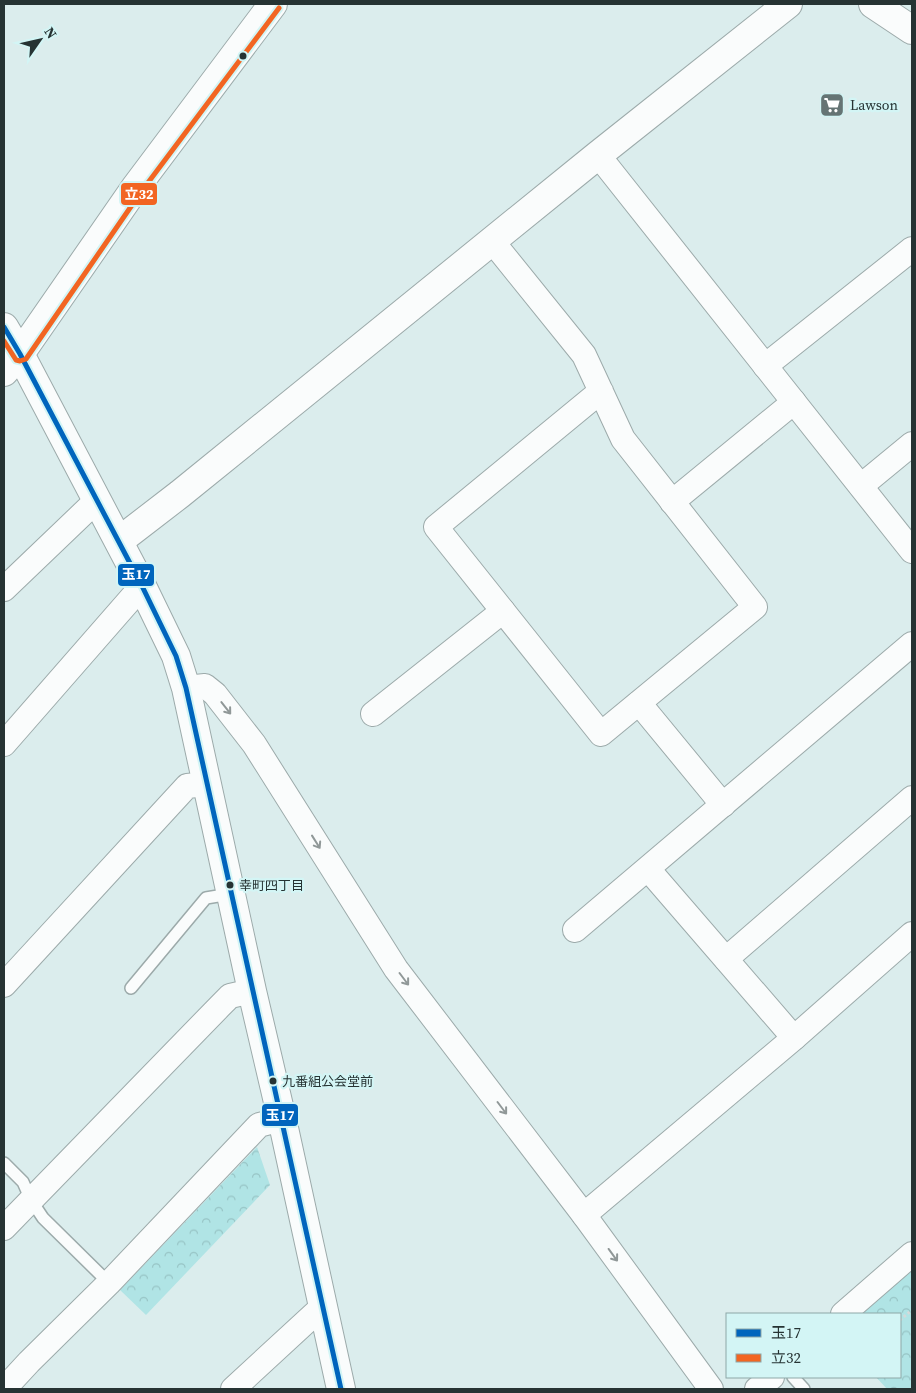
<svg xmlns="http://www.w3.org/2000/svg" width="916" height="1393" font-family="'Source Serif 4','Noto Sans JP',serif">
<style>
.park{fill:url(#park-crowns)}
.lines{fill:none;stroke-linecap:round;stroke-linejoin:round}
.service-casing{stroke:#9caaaa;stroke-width:14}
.minor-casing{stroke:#9caaaa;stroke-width:26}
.tertiary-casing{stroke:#9caaaa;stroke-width:30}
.primary-casing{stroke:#9caaaa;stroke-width:30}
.path{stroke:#d4dada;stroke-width:3;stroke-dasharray:2.5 2.5;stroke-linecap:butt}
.service{stroke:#fafcfc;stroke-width:11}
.minor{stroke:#fafcfc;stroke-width:24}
.tertiary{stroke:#fafcfc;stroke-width:28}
.primary{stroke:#fafcfc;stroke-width:28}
.bus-1-casing{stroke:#d3f5f5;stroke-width:9}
.bus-2-casing{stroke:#d3f5f5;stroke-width:9}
.bus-1{stroke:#0065bd;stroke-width:5}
.bus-2{stroke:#f26522;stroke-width:5}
.oneway{stroke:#909898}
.bus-dot{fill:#263333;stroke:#d3f5f5;stroke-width:2}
.labels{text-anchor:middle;stroke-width:4.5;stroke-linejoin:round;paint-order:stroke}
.bus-label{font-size:13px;fill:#263333;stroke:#d3f5f5;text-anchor:start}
.poi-label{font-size:14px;fill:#263333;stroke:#d3f5f5;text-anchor:start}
.line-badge{stroke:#d3f5f5;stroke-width:2}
.badge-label{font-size:14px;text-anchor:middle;font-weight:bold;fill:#fff}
</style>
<defs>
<pattern id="park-crowns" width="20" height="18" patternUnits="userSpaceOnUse" patternTransform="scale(1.25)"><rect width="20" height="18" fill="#b0e4e5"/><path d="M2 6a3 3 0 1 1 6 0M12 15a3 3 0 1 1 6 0" fill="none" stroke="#97c4c5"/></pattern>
</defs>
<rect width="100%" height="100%" fill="#dbeded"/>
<g class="park">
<polygon points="257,1147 270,1185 146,1315 120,1290"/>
<polygon points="912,1270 912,1389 887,1389 876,1377 900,1377 900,1314 862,1314"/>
</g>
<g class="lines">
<defs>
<g id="service">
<polyline points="131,988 206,898 230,894"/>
<polyline points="4,1163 23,1182 31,1200 43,1218 109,1283"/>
<polyline points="793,1377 804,1389"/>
</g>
<g id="minor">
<polyline points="598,155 912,551"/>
<polyline points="492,241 584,355 623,439 755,607 601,734 436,527 601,391"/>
<polyline points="765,366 912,249"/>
<polyline points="861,486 912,444"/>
<polyline points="672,502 794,402"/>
<polyline points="4,589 97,500"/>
<polyline points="186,688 205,686 215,694 254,744 396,969 584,1215 711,1389"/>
<polyline points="639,703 723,805"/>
<polyline points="373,714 503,611"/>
<polyline points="4,744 142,586"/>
<polyline points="648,869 794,1038"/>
<polyline points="575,930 912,644"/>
<polyline points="726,959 912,798"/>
<polyline points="4,985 187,786 207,784"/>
<polyline points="584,1215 794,1038 912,934"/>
<polyline points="4,1228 220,1006 230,996 252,991"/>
<polyline points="843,1314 912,1254"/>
<polyline points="4,1389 29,1362 109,1283 259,1125 282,1119"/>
<polyline points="233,1389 322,1307"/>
<polyline points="757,1389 772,1377"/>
</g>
<g id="tertiary">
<polyline points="873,4 912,30"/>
<polyline points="4,372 20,354 135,188 273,4"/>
<polyline points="119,541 180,494 598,155 788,4"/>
</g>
<polyline id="primary" points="4,327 20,354 142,586 176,656 186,688 252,991 282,1119 341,1389"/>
</defs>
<use href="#service" class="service-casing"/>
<use href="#minor" class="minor-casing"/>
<use href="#tertiary" class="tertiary-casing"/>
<use href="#primary" class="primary-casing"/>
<polyline class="path" points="900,1320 912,1310"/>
<use href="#service" class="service"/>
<use href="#minor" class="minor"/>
<use href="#tertiary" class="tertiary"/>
<use href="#primary" class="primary"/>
<defs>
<polyline id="bus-1" points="4,327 20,354 142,586 176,656 186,688 341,1389"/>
<polyline id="bus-2" points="4,341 16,360 20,361 26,359 141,192 279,8"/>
</defs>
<use href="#bus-1" class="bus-1-casing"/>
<use href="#bus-2" class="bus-2-casing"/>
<use href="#bus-1" class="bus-1"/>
<use href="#bus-2" class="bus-2"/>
</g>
<defs><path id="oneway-shaft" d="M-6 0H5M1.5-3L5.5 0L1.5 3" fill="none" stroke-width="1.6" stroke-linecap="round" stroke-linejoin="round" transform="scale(1.25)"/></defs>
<g class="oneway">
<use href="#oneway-shaft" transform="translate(226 708) rotate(52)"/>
<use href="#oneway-shaft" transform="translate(316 842) rotate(58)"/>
<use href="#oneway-shaft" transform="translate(404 979) rotate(53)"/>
<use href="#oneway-shaft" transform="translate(502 1108) rotate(53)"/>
<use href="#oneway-shaft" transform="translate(613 1255) rotate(54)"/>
</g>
<defs>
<symbol id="supermarket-square" viewBox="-11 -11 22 22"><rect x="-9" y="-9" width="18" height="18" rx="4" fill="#657474" stroke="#d3f5f5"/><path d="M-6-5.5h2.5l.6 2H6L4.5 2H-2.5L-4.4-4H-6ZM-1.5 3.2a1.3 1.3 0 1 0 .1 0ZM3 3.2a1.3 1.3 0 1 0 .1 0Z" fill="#fff"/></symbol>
</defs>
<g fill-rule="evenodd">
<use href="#supermarket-square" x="818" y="91" width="28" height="28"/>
</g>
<g class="bus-dot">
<circle cx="243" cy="56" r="4.5"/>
<circle cx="230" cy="885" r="4.5"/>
<circle cx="273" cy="1081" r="4.5"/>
</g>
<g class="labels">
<g class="bus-label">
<text x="239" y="890">幸町四丁目</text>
<text x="282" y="1086">九番組公会堂前</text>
</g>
<g class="poi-label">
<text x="850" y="110">Lawson</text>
</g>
</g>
<g class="line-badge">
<rect x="120" y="182" width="38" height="24" rx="5" fill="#f26522"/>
<rect x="117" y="563" width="38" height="24" rx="5" fill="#0065bd"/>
<rect x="261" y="1103" width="38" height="24" rx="5" fill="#0065bd"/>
</g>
<g class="badge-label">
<text x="139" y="199">立32</text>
<text x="136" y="579">玉17</text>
<text x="280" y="1120">玉17</text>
</g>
<rect width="916" height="1393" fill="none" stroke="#263333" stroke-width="10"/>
<rect x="726" y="1313" width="175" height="65" fill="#d3f5f5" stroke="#8ea7a7"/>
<rect x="736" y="1329" width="25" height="8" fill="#0065bd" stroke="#8ea7a7"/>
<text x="771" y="1338" font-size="15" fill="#263333">玉17</text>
<rect x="736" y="1354" width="25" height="8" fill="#f26522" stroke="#8ea7a7"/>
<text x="771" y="1363" font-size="15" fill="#263333">立32</text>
<g transform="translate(40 40) rotate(56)" stroke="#d3f5f5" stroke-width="4" paint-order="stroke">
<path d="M0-4L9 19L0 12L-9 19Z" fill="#263333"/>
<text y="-8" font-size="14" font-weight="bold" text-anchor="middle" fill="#263333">N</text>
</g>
</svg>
